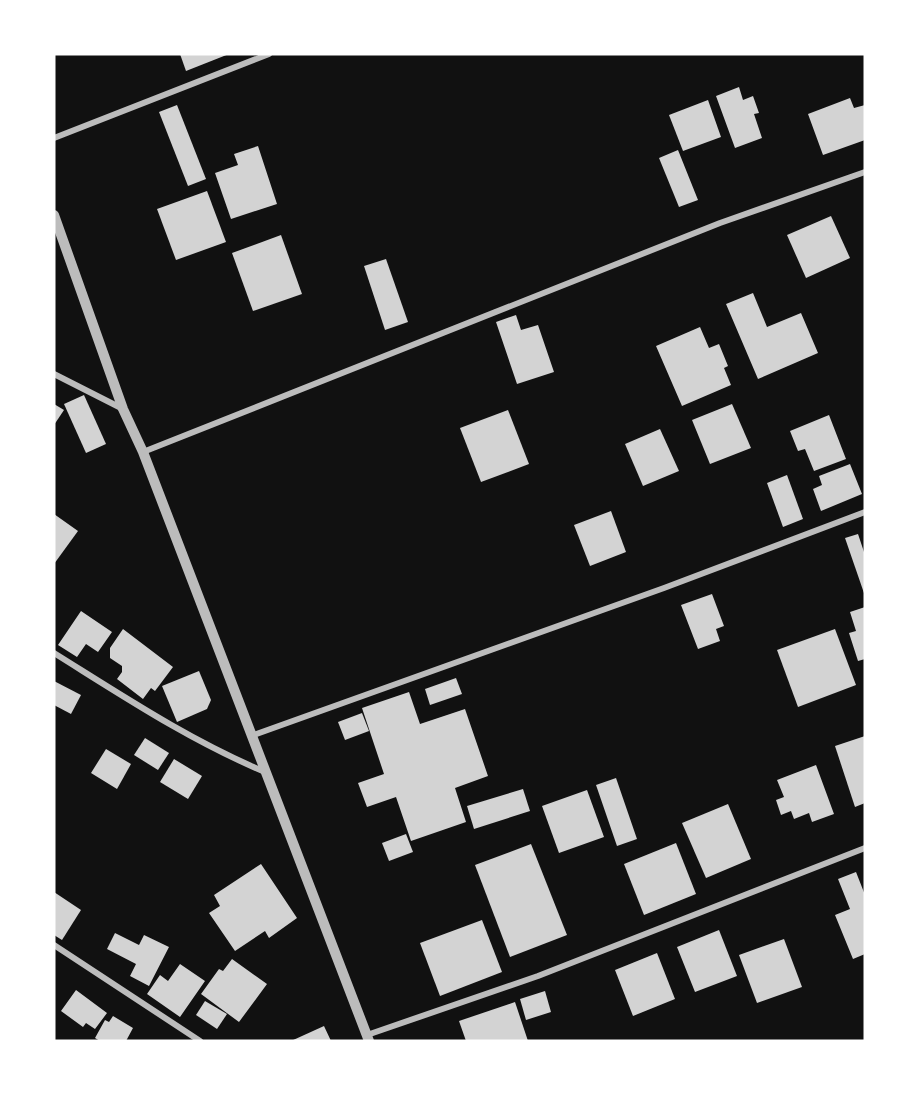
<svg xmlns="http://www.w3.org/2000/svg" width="919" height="1095" font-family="Raleway,sans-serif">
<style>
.building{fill:#d3d3d3}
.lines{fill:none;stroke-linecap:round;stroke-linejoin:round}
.minor{stroke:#bcbcbc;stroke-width:6}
.tertiary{stroke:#bcbcbc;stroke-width:10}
</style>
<rect width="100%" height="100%" fill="#111"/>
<g class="building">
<polygon points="180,54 229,54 186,71"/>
<polygon points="739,87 743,100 753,96 759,113 754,114 762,138 735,148 716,96"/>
<polygon points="850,98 854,108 865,105 865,140 823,155 808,114"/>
<polygon points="708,100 721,137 683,151 669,115"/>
<polygon points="177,105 206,179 188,186 159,112"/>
<polygon points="258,146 277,204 231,219 215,173 238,165 234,154"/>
<polygon points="678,150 698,200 679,207 659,158"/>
<polygon points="207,191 226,242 176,260 157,209"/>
<polygon points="831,216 850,258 806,278 787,235"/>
<polygon points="281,235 302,294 253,311 232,253"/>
<polygon points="386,259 408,322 385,330 364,266"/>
<polygon points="753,293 767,327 801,313 818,353 758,379 726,304"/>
<polygon points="516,315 521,330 538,325 554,372 517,384 496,322"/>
<polygon points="700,327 709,348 719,344 728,366 724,368 731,385 682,406 656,346"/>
<polygon points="84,395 106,444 86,453 64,404"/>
<polygon points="54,404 64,410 54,425"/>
<polygon points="732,404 751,448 710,464 692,420"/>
<polygon points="508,410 529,464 481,482 460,428"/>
<polygon points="829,415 846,459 814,471 805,449 798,451 790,431"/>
<polygon points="660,429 679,471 643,486 625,444"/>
<polygon points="850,464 862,494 821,511 813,489 822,485 819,476"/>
<polygon points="787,475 803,519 783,527 767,483"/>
<polygon points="611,511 626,552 590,566 574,525"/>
<polygon points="54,514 78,531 54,564"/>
<polygon points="858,534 865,555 865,596 845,538"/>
<polygon points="712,594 724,626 716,629 720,641 698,649 681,605"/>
<polygon points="865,607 865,659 858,661 849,633 856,631 850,612"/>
<polygon points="81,611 112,632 98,652 86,644 77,657 58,645"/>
<polygon points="123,629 173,667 155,691 151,688 143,699 117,679 122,672 122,666 110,658 110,648"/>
<polygon points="835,629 856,685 798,707 777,650"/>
<polygon points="199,671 211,700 207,709 177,722 162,686"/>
<polygon points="456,678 462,694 430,705 425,689"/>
<polygon points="54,681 81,695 71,714 54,705"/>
<polygon points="409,692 420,724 465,709 488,776 455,788 466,822 411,841 396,797 367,807 358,783 384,774 362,708"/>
<polygon points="362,713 369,731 345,740 338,722"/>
<polygon points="865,736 865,803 855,807 835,746"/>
<polygon points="145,738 169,753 158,770 134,755"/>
<polygon points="106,749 131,764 117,789 91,773"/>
<polygon points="174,759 202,776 188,799 160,782"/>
<polygon points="816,765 834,814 812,822 809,813 794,819 791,811 781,815 776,800 784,797 777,780"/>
<polygon points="616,778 637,839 617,846 596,785"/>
<polygon points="523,789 530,811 474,829 467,806"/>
<polygon points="587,790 604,837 559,853 542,806"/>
<polygon points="728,804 751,859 706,878 682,823"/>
<polygon points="406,834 413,852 389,861 382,843"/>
<polygon points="676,843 696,894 644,915 624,864"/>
<polygon points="531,844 567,935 510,957 475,865"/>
<polygon points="261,864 297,918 269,938 265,931 235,951 209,913 220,906 214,895"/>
<polygon points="856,872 865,895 865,954 853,959 835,915 850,909 838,879"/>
<polygon points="54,892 81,910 62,940 54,935"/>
<polygon points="482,920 502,972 440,996 420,943"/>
<polygon points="719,930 737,976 695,992 677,947"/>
<polygon points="115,933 139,945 144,935 169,947 149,986 130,976 136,964 107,949"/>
<polygon points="784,939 802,987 757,1003 739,955"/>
<polygon points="657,953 675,999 633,1016 615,970"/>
<polygon points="232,959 267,984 239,1022 201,994 219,969 223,971"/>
<polygon points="180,964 205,981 180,1017 147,994 160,975 168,981"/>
<polygon points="76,990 107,1013 95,1029 86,1023 83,1027 61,1011"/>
<polygon points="545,991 551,1012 526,1020 520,999"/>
<polygon points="205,1001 227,1014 217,1029 196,1015"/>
<polygon points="515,1002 528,1041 466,1041 459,1021"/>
<polygon points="113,1016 133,1028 126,1041 100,1041 95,1038 105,1020 109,1022"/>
<polygon points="324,1026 331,1041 291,1041"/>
</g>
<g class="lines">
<g class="minor">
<polyline points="54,138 269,54"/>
<polyline points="54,374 123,409"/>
<polyline points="143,452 720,223 865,172"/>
<path d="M 54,653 C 123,696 189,740 265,772"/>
<polyline points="251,736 664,588 865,512"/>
<polyline points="54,945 200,1041"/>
<polyline points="367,1035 538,976 865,848"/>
</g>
<polyline class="tertiary" points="54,215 123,409 143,452 369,1041"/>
</g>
<rect width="919" height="1095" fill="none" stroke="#ffffff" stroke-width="111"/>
</svg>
